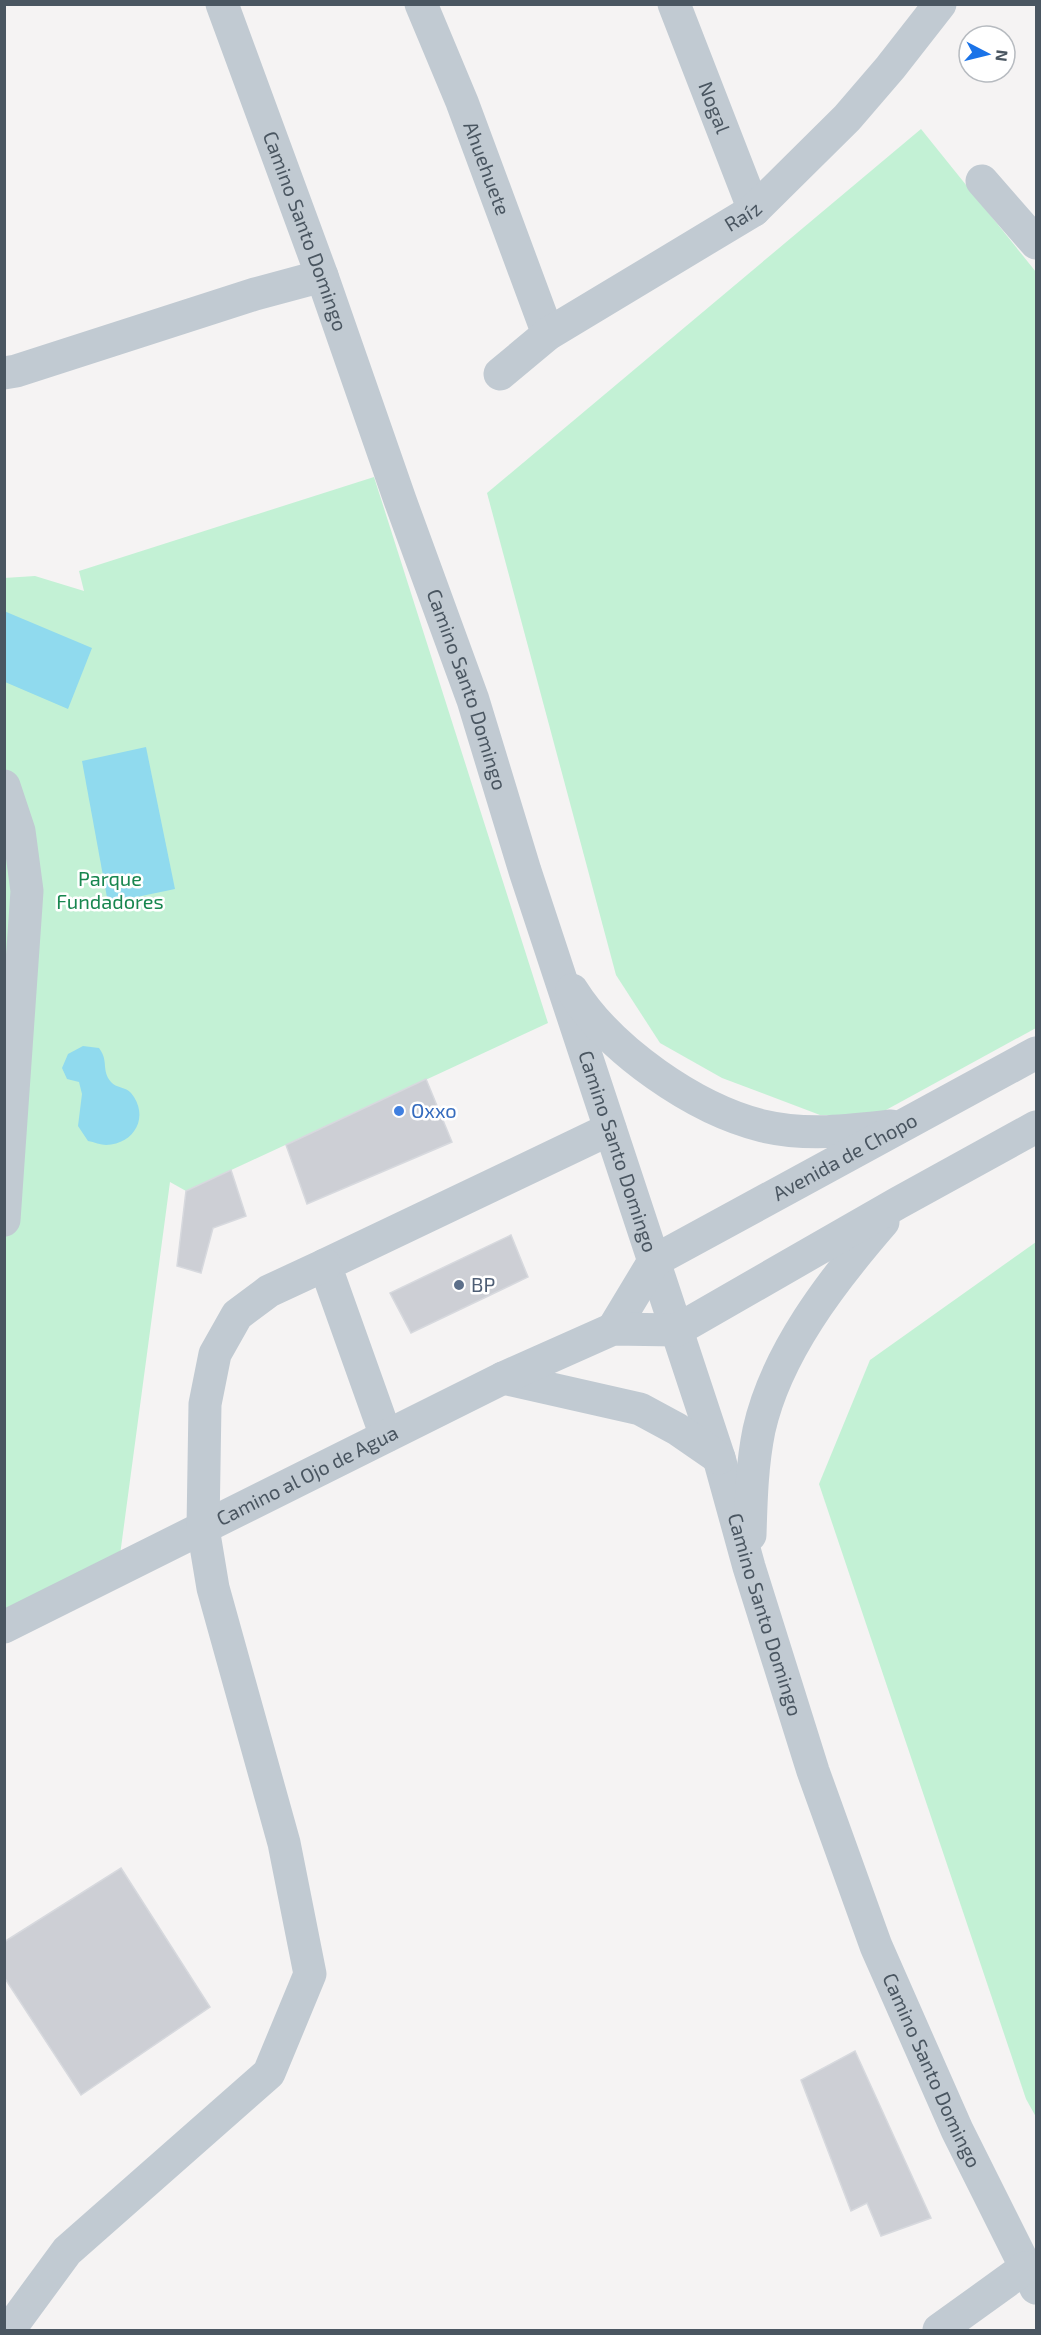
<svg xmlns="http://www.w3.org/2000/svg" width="1041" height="2335" font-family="'Exo 2',sans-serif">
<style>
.green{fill:#c3f1d5}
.water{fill:#90daee}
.building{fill:#cdcfd5;stroke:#d7d9de;stroke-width:1.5}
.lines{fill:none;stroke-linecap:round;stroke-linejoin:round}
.minor{stroke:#c1cad2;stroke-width:33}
.shop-dot{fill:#3f7fe0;stroke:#fff;stroke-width:2}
.service-dot{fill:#5c6f8a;stroke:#fff;stroke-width:2}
.labels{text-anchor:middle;stroke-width:5;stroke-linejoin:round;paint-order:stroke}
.street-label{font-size:20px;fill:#4a5661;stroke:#fff}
.park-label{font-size:20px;fill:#17864f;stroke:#fff}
.shop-label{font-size:20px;fill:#366cbe;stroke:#fff;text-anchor:start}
.service-label{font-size:20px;fill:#4e5e75;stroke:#fff;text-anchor:start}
</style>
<rect width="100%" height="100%" fill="#f5f3f3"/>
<g class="green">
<polygon points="921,129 1036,272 1036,1028 875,1116 820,1115 722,1078 660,1043 616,975 487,493"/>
<polygon points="374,477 548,1023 186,1191 170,1182 118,1570 4,1630 4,578 35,576 84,591 79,571"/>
<polygon points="1036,1242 1036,2117 1026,2099 819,1484 870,1360"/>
</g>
<g class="water">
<polygon points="4,611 92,648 68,709 5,682"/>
<polygon points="146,747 175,889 108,903 82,761"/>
<path d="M 83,1046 L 99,1048 C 109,1061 101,1070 111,1082 C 116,1088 126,1087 131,1093 C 150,1116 135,1144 106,1145 C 101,1145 94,1142 88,1141 L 78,1126 L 82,1094 L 79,1082 L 67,1079 L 62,1068 L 68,1054 Z"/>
</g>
<g class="building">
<polygon points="426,1079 452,1142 307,1204 286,1145"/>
<polygon points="231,1170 246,1216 213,1228 201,1273 177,1266 186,1191"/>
<polygon points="511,1235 528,1277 411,1333 390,1293"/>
<polygon points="121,1868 210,2007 81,2095 4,1977 4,1942"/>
<polygon points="855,2051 931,2218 881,2236 867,2203 851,2211 801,2080"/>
</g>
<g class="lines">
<g class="minor">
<path id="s1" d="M 222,4 L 322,276 L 400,500 L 473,700 L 525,871 L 719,1458 L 749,1567 L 813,1771 L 876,1946 L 957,2130 L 1036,2288"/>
<path id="s2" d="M 421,4 L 462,102 L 548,334"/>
<path id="s3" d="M 674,4 L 754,210"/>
<polyline points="982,181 1036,243"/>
<polyline points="4,373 16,371 255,294 322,276"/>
<path id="s4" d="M 500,374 L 548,334 L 754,210 L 847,118 L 890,68 L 940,4"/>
<polyline points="4,786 19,831 27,891 4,1220"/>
<path d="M 572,990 C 610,1050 694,1109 763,1126 C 805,1136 849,1131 891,1126"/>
<path id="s5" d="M 613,1329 L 654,1261 L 1036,1053"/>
<polyline points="503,1378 640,1409 677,1429 719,1458"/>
<polyline points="386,1436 325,1265 610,1129"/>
<path d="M 750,1535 C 751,1500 752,1464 759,1430 C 776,1353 832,1281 883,1222"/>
<path id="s6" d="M 4,1627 L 503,1378 L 613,1329 L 677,1330 L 898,1203 L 1036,1127"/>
<polyline points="9,2330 67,2251 269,2073 310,1974 284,1843 213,1588 203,1528 205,1404 215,1354 237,1315 269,1291 325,1265"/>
<polyline points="939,2330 1025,2268"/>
</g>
</g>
<circle class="shop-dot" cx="399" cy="1111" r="6"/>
<circle class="service-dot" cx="459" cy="1285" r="6"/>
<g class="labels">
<g class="street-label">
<text dy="7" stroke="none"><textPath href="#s3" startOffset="111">Nogal</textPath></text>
<text dy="7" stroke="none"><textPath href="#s2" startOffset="177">Ahuehuete</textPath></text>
<text dy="7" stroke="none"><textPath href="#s4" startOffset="290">Raíz</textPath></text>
<text dy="7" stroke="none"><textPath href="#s1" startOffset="242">Camino Santo Domingo</textPath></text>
<text dy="7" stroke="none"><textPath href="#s1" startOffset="728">Camino Santo Domingo</textPath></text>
<text dy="7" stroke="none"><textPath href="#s1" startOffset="1214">Camino Santo Domingo</textPath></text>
<text dy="7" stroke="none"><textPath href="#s5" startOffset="297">Avenida de Chopo</textPath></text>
<text dy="7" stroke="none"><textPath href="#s6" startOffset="339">Camino al Ojo de Agua</textPath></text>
<text dy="7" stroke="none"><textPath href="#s1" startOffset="1700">Camino Santo Domingo</textPath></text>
<text dy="7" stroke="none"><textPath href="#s1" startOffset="2186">Camino Santo Domingo</textPath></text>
</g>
<g class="park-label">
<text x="110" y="886">Parque<tspan x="110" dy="23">Fundadores</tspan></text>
</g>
<g class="shop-label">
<text x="411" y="1118">Oxxo</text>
</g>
<g class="service-label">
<text x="471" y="1292">BP</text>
</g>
</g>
<rect width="1041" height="2335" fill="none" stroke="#4a5661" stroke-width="12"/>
<g transform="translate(987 54) rotate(97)"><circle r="28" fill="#ffffff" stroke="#b7bbc0" stroke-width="1.5"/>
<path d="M0-4.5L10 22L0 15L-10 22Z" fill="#1a73e8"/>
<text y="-9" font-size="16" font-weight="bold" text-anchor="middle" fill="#4a5661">N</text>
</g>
</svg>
